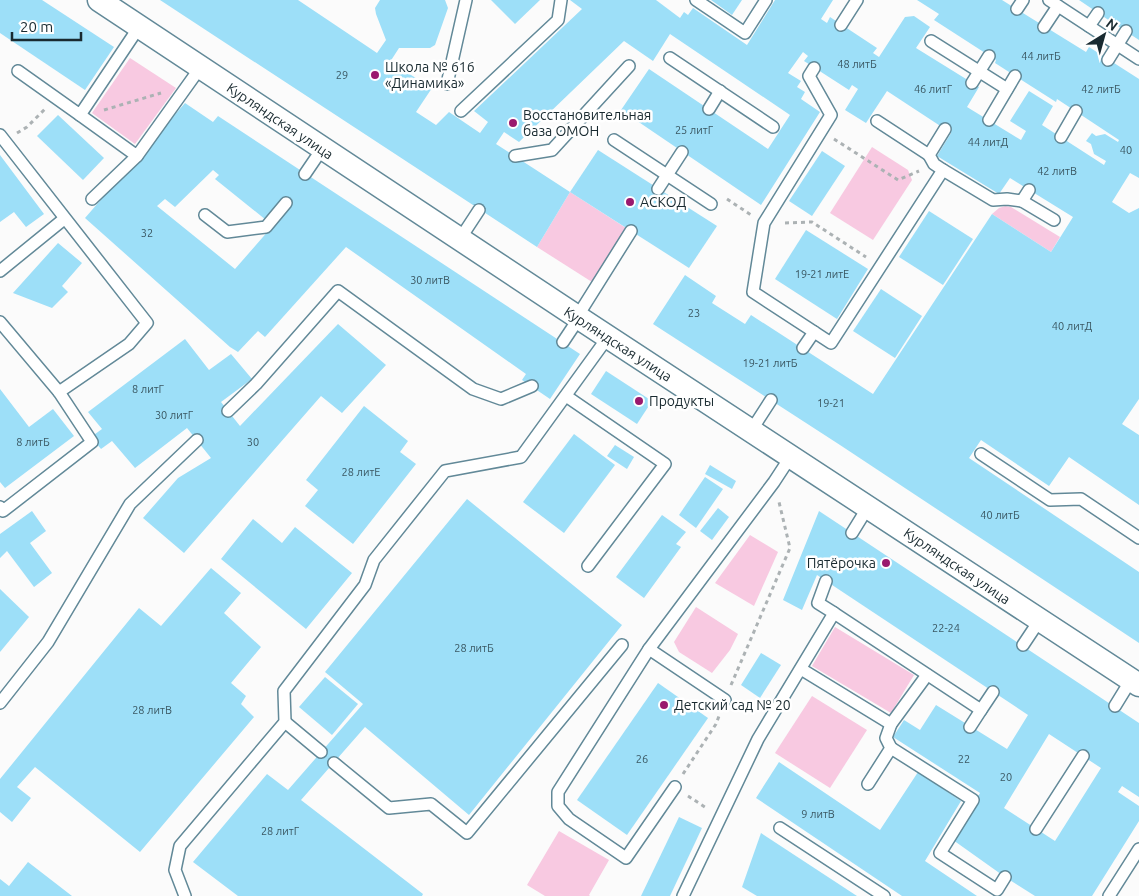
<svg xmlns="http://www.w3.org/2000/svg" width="1139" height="896" font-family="Ubuntu,sans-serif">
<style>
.green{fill:#f8c9e1}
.building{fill:#9ddff8;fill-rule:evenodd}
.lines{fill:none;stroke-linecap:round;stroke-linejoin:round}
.lane-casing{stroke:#628998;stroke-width:14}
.street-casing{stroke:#628998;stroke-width:25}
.path{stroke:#acb2b4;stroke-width:3;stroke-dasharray:4 4;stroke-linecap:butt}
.lane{stroke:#fff;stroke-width:11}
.street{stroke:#fff;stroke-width:22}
.poi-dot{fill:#9a196e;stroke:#fff;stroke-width:2}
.labels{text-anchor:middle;stroke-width:5;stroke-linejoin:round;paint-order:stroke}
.number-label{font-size:11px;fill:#3a5762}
.poi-label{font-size:14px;fill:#192a30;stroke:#fff;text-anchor:start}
.street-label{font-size:14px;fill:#192a30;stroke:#fff}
</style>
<rect width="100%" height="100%" fill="#fbfbfb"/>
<g class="green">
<polygon points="130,58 176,88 135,144 92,113"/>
<polygon points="872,147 908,170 912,180 873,240 830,213"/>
<polygon points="570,192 626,228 592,282 537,247"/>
<polygon points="1005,206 1011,207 1060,237 1051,252 992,214 999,208"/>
<polygon points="750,535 778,552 754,606 715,583"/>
<polygon points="696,607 738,634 730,650 712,673 679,652 674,642"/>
<polygon points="835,627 914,675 891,713 812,666"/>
<polygon points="812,696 867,730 830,788 775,753"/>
<polygon points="559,831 609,860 589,895 590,896 545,896 527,885"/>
</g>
<g class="building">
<polygon points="0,0 42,0 114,47 85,90 0,33"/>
<polygon points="160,0 298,0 377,53 386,40 376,14 375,8 380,0 445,0 448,8 435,45 430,48 399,48 390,62 432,88 416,112 436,125 449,112 480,133 488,122 474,111 582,9 570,0 656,0 680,18 684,12 688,15 693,8 747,45 775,0 833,0 821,19 827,23 830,17 877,48 873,53 879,57 905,17 914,16 930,27 916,48 979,87 967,107 1021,140 1026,131 1010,121 1029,91 1053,106 1042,125 1104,165 1106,161 1094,154 1091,144 1086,141 1092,133 1096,136 1105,134 1118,142 1119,140 1057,99 1056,102 995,63 996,60 934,20 939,14 917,0 1002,0 1086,52 1089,47 1139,79 1139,178 1130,173 1112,202 1129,213 1139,208 1139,399 1122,424 1139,435 1139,505 1069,457 1049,486 981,440 969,458 1139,572 1139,643 840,445 653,324 685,275 716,296 712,303 745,324 751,315 873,394 992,214 1051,252 1073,217 1010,178 999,194 937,156 951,133 887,91 866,123 845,110 858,89 852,85 849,90 804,61 808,56 803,52 788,73 801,81 797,87 805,92 801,99 820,112 761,205 621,110 649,69 768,149 790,115 670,34 653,61 624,41 519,142 504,132 496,144 570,192 537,247"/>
<polygon points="491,0 540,0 515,24"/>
<polygon points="711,0 742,0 732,15"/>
<polygon points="1079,0 1139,0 1139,40 1107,19"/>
<path d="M 185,103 L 213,122 L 218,116 L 580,354 L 550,399 L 522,380 L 526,374 L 346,247 L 265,337 L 258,331 L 238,352 L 230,347 L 85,218 ZM 213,170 L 219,175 L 215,179 L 266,220 L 290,206 L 235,269 L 157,206 L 165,199 L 175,207 Z"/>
<polygon points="58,115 104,158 83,180 37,136"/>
<polygon points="598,150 717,226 689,268 570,192"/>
<polygon points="822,151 845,166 812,216 789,201"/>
<polygon points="0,155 44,214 26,227 14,212 0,222"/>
<polygon points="929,211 973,239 943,285 899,257"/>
<polygon points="806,230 868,269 837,319 775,279"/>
<polygon points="58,243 82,263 62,286 68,292 52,308 13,293"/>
<polygon points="881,289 922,316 895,358 853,331"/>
<polygon points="338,324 386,365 342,413 321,396 184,553 143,518 178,478 211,458 187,428 135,468 112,441 101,449 91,437 102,429 88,412 185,339 209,370 231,354 252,379 221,402 240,426"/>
<polygon points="606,371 652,401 637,424 591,394"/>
<polygon points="0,389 29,427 53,409 74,436 5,488 0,482"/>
<polygon points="364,406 408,441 400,452 416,464 353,544 305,506 318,490 306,480"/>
<polygon points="574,434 615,465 564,533 523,502"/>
<polygon points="615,445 634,457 627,469 607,456"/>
<polygon points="710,465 736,481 732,489 705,474"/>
<polygon points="705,477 723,489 696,528 679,515"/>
<polygon points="467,499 622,625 469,815 365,727 301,800 423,894 422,896 238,896 193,862 267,774 288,790 363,704 325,672"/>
<polygon points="718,508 729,517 712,540 700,531"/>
<polygon points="32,511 46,531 30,543 52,573 34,587 7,551 0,558 0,534"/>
<path d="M 819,511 L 1139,723 L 1139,797 L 1122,786 L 1118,792 L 1139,806 L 1139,821 L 1092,896 L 1035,896 L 1005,877 L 953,840 L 980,793 L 893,737 L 904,720 L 920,730 L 936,705 L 1007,749 L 1028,715 L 817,575 L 802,610 L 783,600 ZM 1049,734 L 1101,768 L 1055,841 L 1004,808 Z"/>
<polygon points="662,515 686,532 676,544 681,547 644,598 616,577"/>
<polygon points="253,519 282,543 295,527 352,573 306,629 221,559"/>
<polygon points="211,568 241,593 224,613 261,647 231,683 246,696 241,704 254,717 140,852 35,767 17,787 31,798 12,822 0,812 0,779 139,608 161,626"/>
<polygon points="0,589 29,617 0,652"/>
<polygon points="761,653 781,665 760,698 741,685"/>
<polygon points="325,677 358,704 332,735 299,707"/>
<polygon points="658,683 708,718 627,835 577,800"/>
<polygon points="779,762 880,830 918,772 961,801 925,861 977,896 902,896 756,798"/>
<polygon points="679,817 702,828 670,896 641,896"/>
<polygon points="761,833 857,896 757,896 742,887"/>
<polygon points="28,862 72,896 0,896 0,879 9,886"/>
</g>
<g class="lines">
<defs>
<g id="lane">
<polyline points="696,0 745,33 766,0"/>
<polyline points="1049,0 1139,59"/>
<polyline points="1017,9 1023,0"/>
<polyline points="841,25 857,0"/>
<polyline points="1089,26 1098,13"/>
<polyline points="1044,27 1058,6"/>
<polyline points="931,41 1007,89"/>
<polyline points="670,58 773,127"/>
<polyline points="1108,60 1126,31"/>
<polyline points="814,68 809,76 831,115 764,223 753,292 831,343 943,170 993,200 1007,199 1022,201 1029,190"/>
<polyline points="18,71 80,115 139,27"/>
<polyline points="972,83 989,56"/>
<polyline points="447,84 466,0"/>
<polyline points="709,109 720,91"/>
<polyline points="461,111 558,20 561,0"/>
<polyline points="80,115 137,156 200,68"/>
<polyline points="989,120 1015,76"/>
<polyline points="877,121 929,155"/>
<polyline points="0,135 147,323 129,344 59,392 92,442 3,511 0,507"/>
<polyline points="1061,137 1076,111"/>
<polyline points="614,140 711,204"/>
<polyline points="515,156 552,150 629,66"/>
<polyline points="943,170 934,164 929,155 945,129"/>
<polyline points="305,174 322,149"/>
<polyline points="658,189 682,152"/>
<polyline points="92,199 137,156"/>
<polyline points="1022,201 1054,220"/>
<polyline points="205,215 227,232 266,227 286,203"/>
<polyline points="460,239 479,210"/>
<polyline points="0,271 64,219"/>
<polyline points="577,317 631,231"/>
<polyline points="0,322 59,392"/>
<polyline points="563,342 579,318"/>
<polyline points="803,348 814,332"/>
<polyline points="566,396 665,464 588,566"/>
<polyline points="228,411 256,384 338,291 473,389 501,399 532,386"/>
<polyline points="751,431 771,400"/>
<polyline points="981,454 1050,500 1081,499 1139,538"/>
<polyline points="852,533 868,507"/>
<polyline points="834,613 981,710 993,692"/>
<polyline points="1023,645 1039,621"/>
<polyline points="649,649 558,792 558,806 569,819 626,858 675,787"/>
<polyline points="801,669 891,724 927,675"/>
<polyline points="725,700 649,649 774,482 791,456"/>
<polyline points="0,703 48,642 130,504 197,440"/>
<polyline points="1115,706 1131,680"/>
<polyline points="285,722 321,752"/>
<polyline points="970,727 981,710"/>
<polyline points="891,748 973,800 940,853 997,890 1005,877"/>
<polyline points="334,763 389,808 431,804 467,833 622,645"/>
<polyline points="868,784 891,748 886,738 891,724"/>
<polyline points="780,828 884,896"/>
<polyline points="1036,829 1083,756"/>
<polyline points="185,896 175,870 180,846 285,722 284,691 365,585 374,560 445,471 521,457 608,337"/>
<polyline points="683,896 758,739 834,613 818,603 826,581"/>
<polyline points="1109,896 1139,849"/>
</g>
<polyline id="street" points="99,0 579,318 1139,685"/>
</defs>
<use href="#lane" class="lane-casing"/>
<use href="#street" class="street-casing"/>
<g class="path">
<polyline points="104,110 161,93"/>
<polyline points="17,133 27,127 45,109"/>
<polyline points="834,139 898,180 919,171"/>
<polyline points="727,199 751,215"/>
<polyline points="785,223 812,222 866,257"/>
<polyline points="731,685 790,548 779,502"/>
<polyline points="683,774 716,724 719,716"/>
<polyline points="688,796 708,809"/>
</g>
<use href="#lane" class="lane"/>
<use href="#street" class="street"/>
</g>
<g class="poi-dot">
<circle cx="375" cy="75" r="5"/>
<circle cx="513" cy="123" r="5"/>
<circle cx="630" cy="202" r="5"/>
<circle cx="639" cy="401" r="5"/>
<circle cx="886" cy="563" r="5"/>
<circle cx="664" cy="705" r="5"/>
</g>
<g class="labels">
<g class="number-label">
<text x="1041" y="60">44 литБ</text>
<text x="857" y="68">48 литБ</text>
<text x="342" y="79">29</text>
<text x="933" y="93">46 литГ</text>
<text x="1101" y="93">42 литБ</text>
<text x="694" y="134">25 литГ</text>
<text x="988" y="146">44 литД</text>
<text x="1126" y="154">40</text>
<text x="1057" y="175">42 литВ</text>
<text x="147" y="237">32</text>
<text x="822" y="278">19-21 литЕ</text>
<text x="430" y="284">30 литВ</text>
<text x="694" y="317">23</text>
<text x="1072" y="330">40 литД</text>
<text x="770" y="367">19-21 литБ</text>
<text x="148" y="393">8 литГ</text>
<text x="831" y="407">19-21</text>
<text x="174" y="419">30 литГ</text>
<text x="33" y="446">8 литБ</text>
<text x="253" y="446">30</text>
<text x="361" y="476">28 литЕ</text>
<text x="1000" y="519">40 литБ</text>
<text x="946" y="632">22-24</text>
<text x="474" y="652">28 литБ</text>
<text x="152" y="714">28 литВ</text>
<text x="642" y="763">26</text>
<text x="964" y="763">22</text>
<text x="1006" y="781">20</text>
<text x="818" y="818">9 литВ</text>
<text x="280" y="835">28 литГ</text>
</g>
<g class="poi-label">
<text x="385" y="72">Школа № 616<tspan x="385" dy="16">«Динамика»</tspan></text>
<text x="523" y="120">Восстановительная<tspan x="523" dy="16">база ОМОН</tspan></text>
<text x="640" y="207">АСКОД</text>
<text x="649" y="406">Продукты</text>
<text x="876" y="568" text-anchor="end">Пятёрочка</text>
<text x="674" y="710">Детский сад № 20</text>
</g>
<g class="street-label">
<text transform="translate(280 121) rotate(34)" y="5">Курляндская улица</text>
<text transform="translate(618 344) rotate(33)" y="5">Курляндская улица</text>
<text transform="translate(957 566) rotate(34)" y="5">Курляндская улица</text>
</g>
</g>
<g transform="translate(1104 35) rotate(37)" stroke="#ffffff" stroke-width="4" paint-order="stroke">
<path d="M0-4L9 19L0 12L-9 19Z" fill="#192a30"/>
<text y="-8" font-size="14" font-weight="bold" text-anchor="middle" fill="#192a30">N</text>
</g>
<path d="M12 32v8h69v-8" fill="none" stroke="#192a30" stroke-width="2.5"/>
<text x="20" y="32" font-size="15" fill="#192a30" stroke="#ffffff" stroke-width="4" paint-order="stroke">20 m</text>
</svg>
